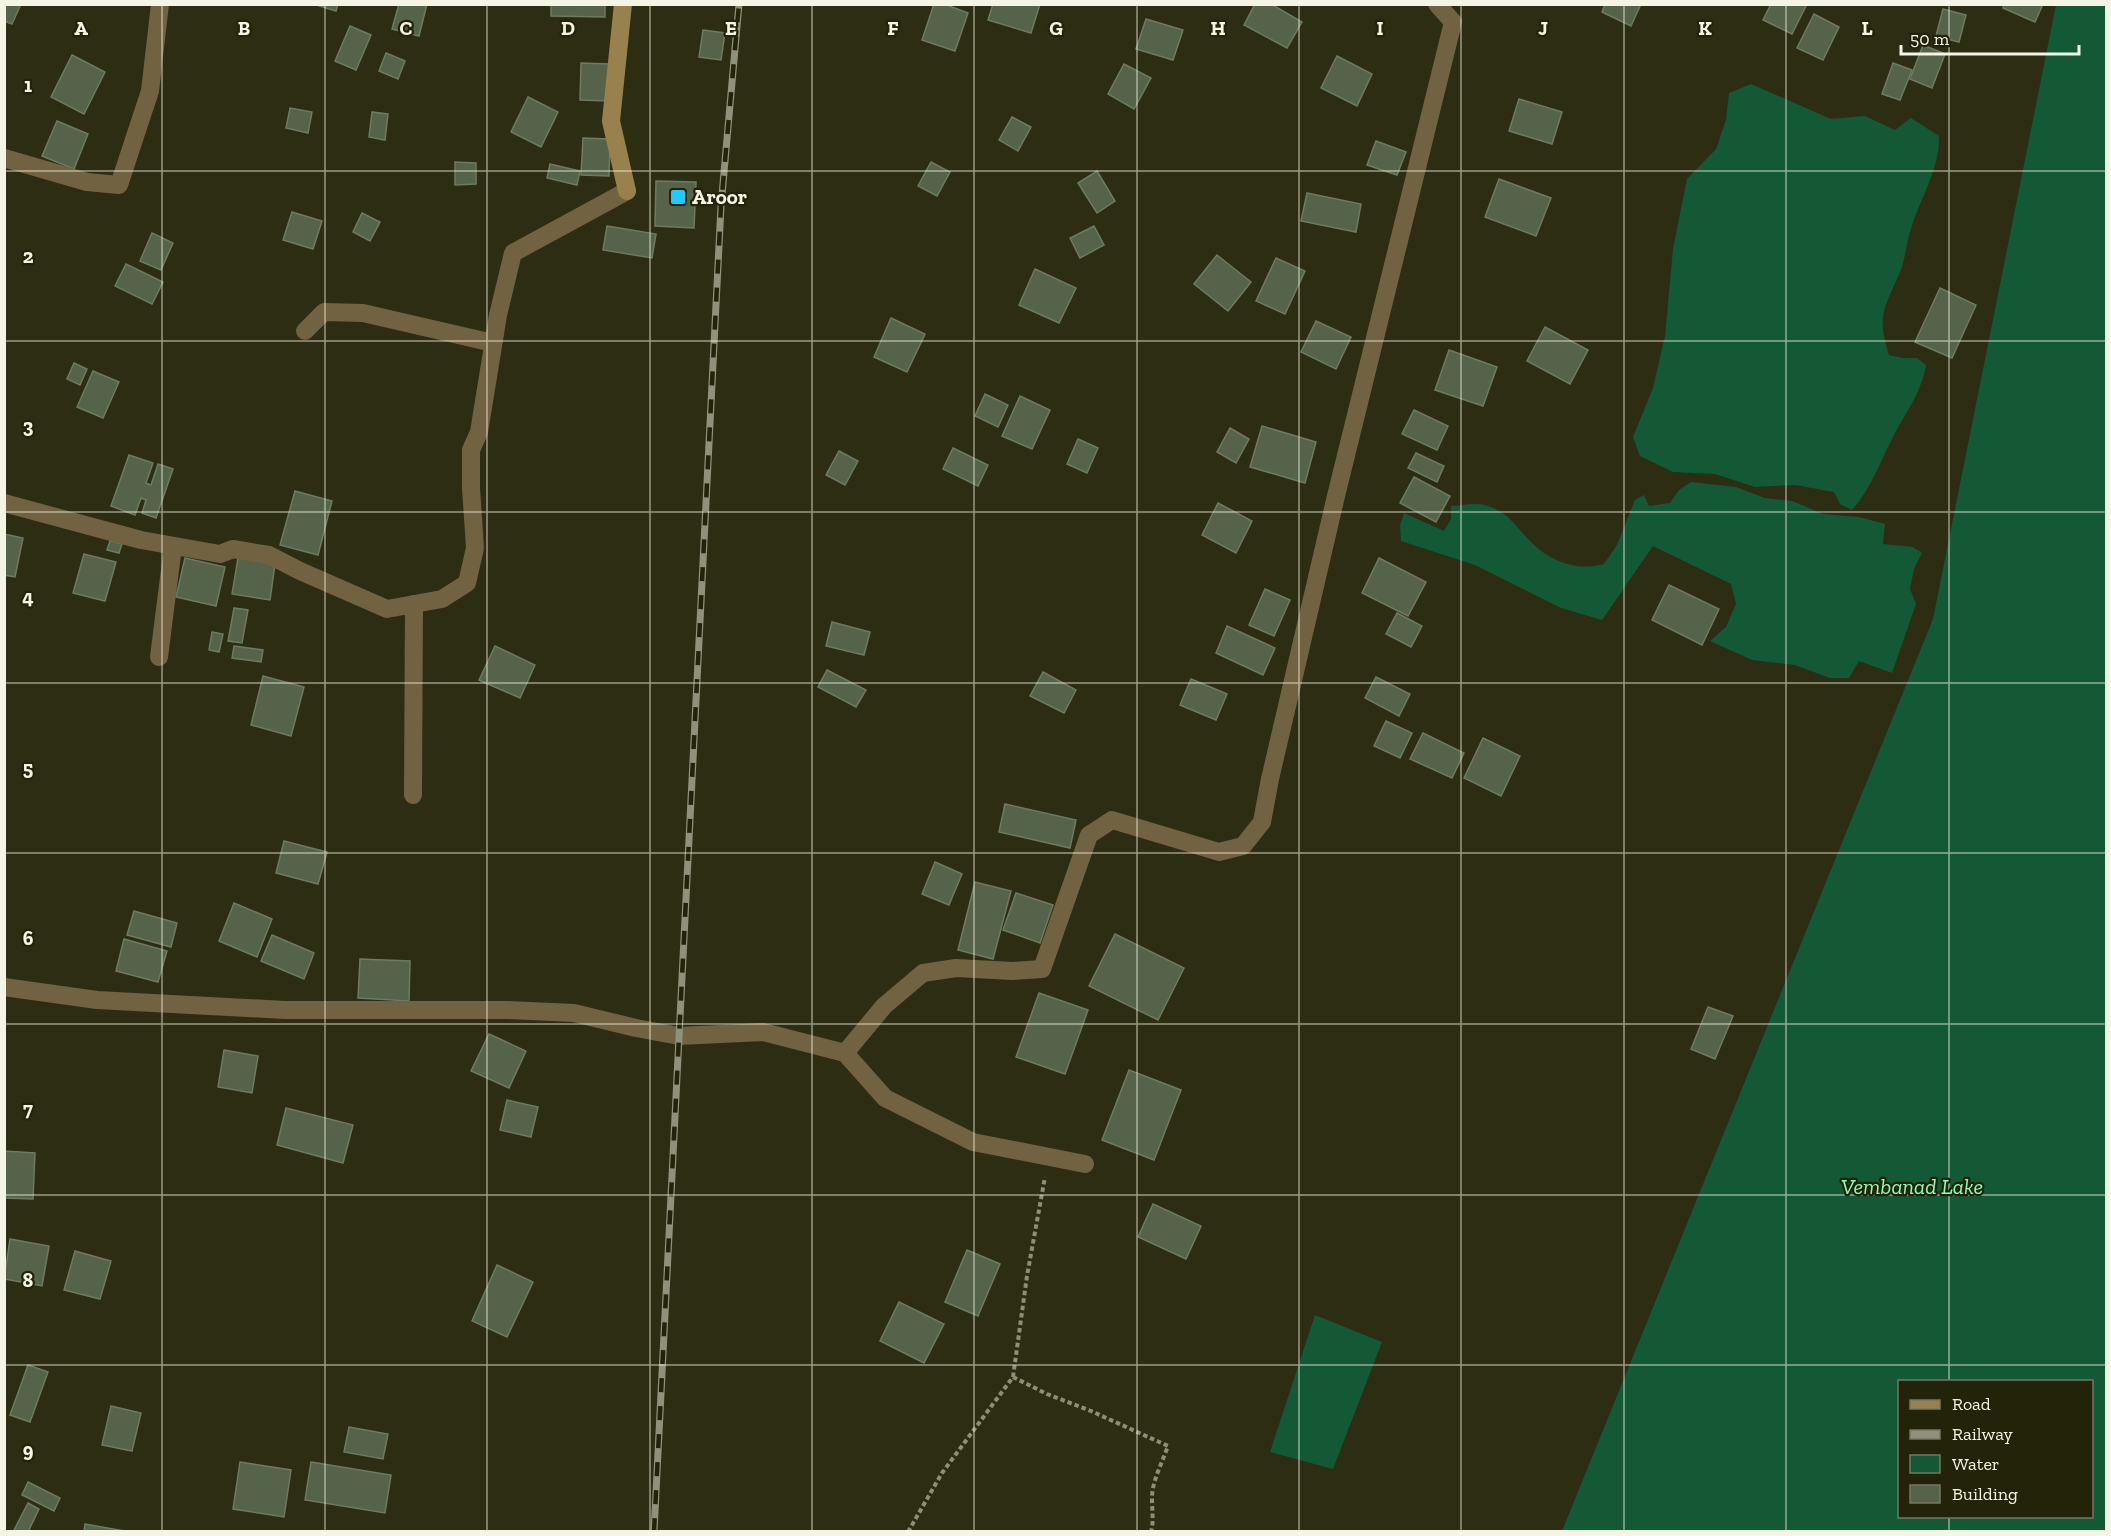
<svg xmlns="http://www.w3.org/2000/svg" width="2111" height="1536" font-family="'Zilla Slab',serif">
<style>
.water{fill:#135936;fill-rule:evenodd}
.building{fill:#54634a;stroke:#6c7b62;stroke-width:1.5}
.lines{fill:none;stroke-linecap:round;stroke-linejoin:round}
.path{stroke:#8e8e79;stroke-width:4;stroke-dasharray:4.5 3;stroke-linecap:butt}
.street{stroke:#716242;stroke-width:18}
.secondary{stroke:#98814d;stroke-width:18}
.rail-casing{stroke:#90917c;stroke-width:7}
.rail{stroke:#232309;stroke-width:4.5;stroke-dasharray:14;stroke-linecap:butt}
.grid{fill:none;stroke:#f4f5e5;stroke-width:1.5;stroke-opacity:0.55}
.poi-dot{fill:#23c9fe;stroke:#232309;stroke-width:2}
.labels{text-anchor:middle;stroke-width:4.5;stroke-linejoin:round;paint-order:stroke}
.poi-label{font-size:21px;font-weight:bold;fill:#f4f5e5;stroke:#232309;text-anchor:start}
.water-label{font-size:22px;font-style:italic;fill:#8afdba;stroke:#232309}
.grid-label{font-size:20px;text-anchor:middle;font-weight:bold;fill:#f4f5e5;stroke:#232309;stroke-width:4.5;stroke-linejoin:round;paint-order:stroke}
</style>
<rect width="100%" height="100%" fill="#2d2d13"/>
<g class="water">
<path d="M 2056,5 L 2106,5 L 2106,1531 L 1562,1531 L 1933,619 ZM 1900,1382 L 2092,1382 L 2092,1516 L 1900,1516 Z"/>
<path d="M 1751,84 L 1831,119 L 1865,116 L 1895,130 L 1911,118 L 1939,136 C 1940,170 1919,200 1910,232 C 1906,245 1905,260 1900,272 C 1885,308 1876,314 1889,355 L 1903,358 L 1917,358 L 1926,365 C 1922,392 1905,413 1893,437 C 1880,462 1871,489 1852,510 L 1840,504 L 1834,492 L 1795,485 L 1755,487 L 1715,474 L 1673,472 L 1640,456 L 1633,437 L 1653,388 L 1665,336 L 1673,249 L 1687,179 L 1716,149 L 1726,120 L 1729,93 Z"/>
<path d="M 1691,482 L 1736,487 L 1765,498 L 1792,501 L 1823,514 L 1859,517 L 1885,524 L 1883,544 L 1913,547 L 1922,553 L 1914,569 L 1910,589 L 1916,604 L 1892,673 L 1859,661 L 1849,678 L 1830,678 L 1795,665 L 1752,660 L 1710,641 L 1726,627 L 1736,604 L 1731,584 L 1653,546 L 1602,620 L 1561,608 L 1475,565 L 1401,541 L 1400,525 L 1404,513 L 1444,531 L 1451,519 L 1451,506 C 1461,506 1474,502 1484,505 C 1508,510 1518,530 1534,545 C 1553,563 1579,571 1604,564 L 1617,545 L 1635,500 L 1644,495 L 1649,506 L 1670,503 L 1679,490 Z"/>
<polygon points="1315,1315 1382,1342 1333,1469 1270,1452"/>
</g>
<g class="building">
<polygon points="4,4 21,4 12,24 4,21"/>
<polygon points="313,4 338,4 336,11"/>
<polygon points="399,4 427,4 419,36 392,29"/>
<polygon points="551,4 605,4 605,17 551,16"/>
<polygon points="934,4 944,4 968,13 955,51 922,40"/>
<polygon points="993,4 1040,4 1031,33 988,20"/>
<polygon points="1255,4 1271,4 1302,22 1287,48 1244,25"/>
<polygon points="1605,4 1641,4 1631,26 1602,12"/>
<polygon points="1771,4 1807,4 1792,34 1763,20"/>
<polygon points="2004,4 2043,4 2035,22 2003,8"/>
<polygon points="1943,9 1966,15 1959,42 1936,36"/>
<polygon points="1814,14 1839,27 1823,60 1797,48"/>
<polygon points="1146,19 1183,30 1173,60 1136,49"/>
<polygon points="350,26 371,35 356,70 335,61"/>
<polygon points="703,30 725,33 721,60 699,57"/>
<polygon points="1923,45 1945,54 1932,88 1910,79"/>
<polygon points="386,53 405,61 398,79 379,71"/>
<polygon points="72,55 105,72 84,114 51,97"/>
<polygon points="1337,56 1372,74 1357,106 1321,88"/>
<polygon points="581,63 610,64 608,101 580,100"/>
<polygon points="1893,63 1912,70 1900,100 1882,94"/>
<polygon points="1124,64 1151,78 1134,109 1108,94"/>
<polygon points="528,97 558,112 541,147 511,132"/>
<polygon points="1519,99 1562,112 1552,144 1509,131"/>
<polygon points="290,108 312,112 308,133 286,128"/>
<polygon points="372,112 388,114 385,140 369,137"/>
<polygon points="1012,117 1031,127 1018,151 999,140"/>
<polygon points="57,121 88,134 74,169 42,156"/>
<polygon points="583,138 610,139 609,176 581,175"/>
<polygon points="1376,141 1406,152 1397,175 1367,165"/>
<polygon points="455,162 476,163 476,184 455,185"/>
<polygon points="931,162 950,172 937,196 918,186"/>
<polygon points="550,164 580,171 577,185 547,178"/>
<polygon points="1097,171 1115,201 1097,213 1078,183"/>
<polygon points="1499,179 1551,198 1536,236 1485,217"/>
<polygon points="656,181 696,182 694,228 655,226"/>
<polygon points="1307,193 1361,204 1356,232 1301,221"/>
<polygon points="292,212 322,221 313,249 283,240"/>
<polygon points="362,213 380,222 370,241 353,232"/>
<polygon points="607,226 656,234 652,258 603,250"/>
<polygon points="1094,226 1104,245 1080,258 1070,238"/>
<polygon points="152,233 173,243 161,270 140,261"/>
<polygon points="1217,255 1251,282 1228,311 1194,284"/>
<polygon points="1276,258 1305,271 1285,314 1256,301"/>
<polygon points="126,264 163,282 152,304 115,286"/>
<polygon points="1035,269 1076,288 1059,323 1019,305"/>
<polygon points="1940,288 1976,305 1952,358 1915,342"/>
<polygon points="891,318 925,334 907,372 874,357"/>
<polygon points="1316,321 1351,337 1336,369 1301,352"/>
<polygon points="1545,327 1588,350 1570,384 1527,361"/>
<polygon points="1449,350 1497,367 1483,406 1435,390"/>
<polygon points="74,363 87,369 80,385 67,379"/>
<polygon points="93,371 119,382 103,418 77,407"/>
<polygon points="985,394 1008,405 998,427 975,416"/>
<polygon points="1020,396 1050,410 1032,449 1002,436"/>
<polygon points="1414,410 1448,426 1437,450 1402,434"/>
<polygon points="1262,426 1316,442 1305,483 1250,467"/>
<polygon points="1230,428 1249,439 1236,463 1217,452"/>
<polygon points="1078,439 1098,448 1087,473 1067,464"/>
<polygon points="953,448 988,465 978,486 943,469"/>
<polygon points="839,451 858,461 845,485 826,475"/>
<polygon points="1416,453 1444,466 1437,482 1408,468"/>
<polygon points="129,455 153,463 146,483 151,485 158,464 173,469 156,518 142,513 146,500 141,498 135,515 111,506"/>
<polygon points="1414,477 1450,496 1436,522 1400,503"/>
<polygon points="295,491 332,501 318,555 280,545"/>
<polygon points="1218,503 1252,521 1236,553 1202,535"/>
<polygon points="4,534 23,538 15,577 4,575"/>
<polygon points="110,541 122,544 119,553 107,550"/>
<polygon points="84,554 116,562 105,601 73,593"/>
<polygon points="185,558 225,567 216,606 176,597"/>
<polygon points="238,558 275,564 270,600 232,594"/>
<polygon points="1379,558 1426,582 1408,616 1362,593"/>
<polygon points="1669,585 1719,609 1702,645 1652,620"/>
<polygon points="1265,589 1290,600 1274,636 1249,625"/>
<polygon points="234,608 248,610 242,643 228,641"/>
<polygon points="1397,613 1422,626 1411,647 1386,634"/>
<polygon points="832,622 870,632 864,655 826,646"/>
<polygon points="1227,626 1275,648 1263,675 1216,653"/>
<polygon points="212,632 223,634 219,652 209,650"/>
<polygon points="234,646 263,650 261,662 232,658"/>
<polygon points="495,646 535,665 520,698 479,680"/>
<polygon points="827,670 866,690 856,707 818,687"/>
<polygon points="1043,672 1076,690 1064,713 1030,696"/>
<polygon points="263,676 304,687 291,736 251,725"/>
<polygon points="1376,677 1410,694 1399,716 1365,698"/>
<polygon points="1191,679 1227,694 1216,720 1180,705"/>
<polygon points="1386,721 1412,733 1400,758 1374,746"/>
<polygon points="1423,733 1464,753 1452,778 1410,759"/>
<polygon points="1483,738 1520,756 1501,796 1464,778"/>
<polygon points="1005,804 1076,820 1070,848 999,832"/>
<polygon points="284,841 327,852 318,884 276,873"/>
<polygon points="935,862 962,874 949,905 922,894"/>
<polygon points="975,882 1011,891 993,959 958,950"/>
<polygon points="1016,893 1053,905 1040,943 1003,930"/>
<polygon points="234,903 272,919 257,957 219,941"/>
<polygon points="134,911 177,923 171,947 127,935"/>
<polygon points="1115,934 1184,968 1158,1020 1089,986"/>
<polygon points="272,935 314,953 304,979 261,961"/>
<polygon points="124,939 167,951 158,982 116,971"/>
<polygon points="360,959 410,961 409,1001 358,998"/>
<polygon points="1039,993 1088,1010 1065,1074 1016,1057"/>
<polygon points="1708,1007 1733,1016 1715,1059 1691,1049"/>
<polygon points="489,1034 526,1051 509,1088 471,1071"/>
<polygon points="224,1050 258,1056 252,1093 218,1087"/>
<polygon points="1129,1070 1181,1090 1154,1160 1102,1140"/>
<polygon points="507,1100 538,1107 531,1137 500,1130"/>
<polygon points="286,1108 353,1125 343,1163 277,1145"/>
<polygon points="4,1151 35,1153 33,1199 4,1198"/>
<polygon points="1153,1204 1201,1226 1186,1259 1138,1237"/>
<polygon points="10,1239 49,1246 42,1286 4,1279"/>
<polygon points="967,1250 1000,1264 978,1316 945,1302"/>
<polygon points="75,1251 111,1261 100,1299 64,1290"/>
<polygon points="497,1265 533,1282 507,1337 472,1321"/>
<polygon points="899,1302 944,1324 924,1363 880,1341"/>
<polygon points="28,1365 48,1372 30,1422 10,1415"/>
<polygon points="111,1406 141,1413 132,1451 102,1445"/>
<polygon points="349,1427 388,1434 383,1459 344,1452"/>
<polygon points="240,1462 291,1470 284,1517 233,1509"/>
<polygon points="311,1462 391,1475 385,1513 305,1500"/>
<polygon points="28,1482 60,1498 54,1511 22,1495"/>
<polygon points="28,1503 39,1509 28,1532 13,1532"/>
<polygon points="85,1524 130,1532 84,1532"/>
</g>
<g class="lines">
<g class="path">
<path d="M 1013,1377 L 1047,1394 L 1091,1411 L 1168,1446 C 1163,1460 1156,1474 1153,1488 C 1150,1503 1155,1517 1151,1532"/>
<polyline points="908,1532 942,1473 1013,1377 1027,1276 1045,1177"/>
</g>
<g class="street">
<polyline points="4,158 87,182 119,185 150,91 160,4"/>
<polyline points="305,331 324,312 363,313 493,343"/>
<polyline points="4,503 141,540 220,554 233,549 269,555 300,571 387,609 442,599 467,583 475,548 471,488 471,450 479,432 498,315 513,253 627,191"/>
<polyline points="159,657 173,546"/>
<polyline points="413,795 414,604"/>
<polyline points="4,987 97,1000 285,1010 507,1010 574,1013 636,1028 679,1036 763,1032 845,1053 885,1098 973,1142 1085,1164"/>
<polyline points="845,1053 884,1006 923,973 956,968 1012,971 1042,969 1089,835 1112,820 1219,852 1243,846 1262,822 1270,779 1336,496 1453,22 1437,4"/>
</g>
<polyline class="secondary" points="623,4 611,121 627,191"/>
<defs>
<polyline id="rail" points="654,1532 721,206 739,4"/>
</defs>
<use href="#rail" class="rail-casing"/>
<use href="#rail" class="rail"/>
</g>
<path class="grid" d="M 162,4 L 162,1532M 325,4 L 325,1532M 487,4 L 487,1532M 650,4 L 650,1532M 812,4 L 812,1532M 974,4 L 974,1532M 1137,4 L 1137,1532M 1299,4 L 1299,1532M 1461,4 L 1461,1532M 1624,4 L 1624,1532M 1786,4 L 1786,1532M 1949,4 L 1949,1382M 4,171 L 2106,171M 4,341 L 2106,341M 4,512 L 2106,512M 4,683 L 2106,683M 4,853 L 2106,853M 4,1024 L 2106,1024M 4,1195 L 2106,1195M 4,1365 L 2106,1365M 1949,1516 L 1949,1532"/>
<rect class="poi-dot" x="670" y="189" width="16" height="16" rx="3"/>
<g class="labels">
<g class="poi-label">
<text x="692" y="204">Aroor</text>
</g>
<g class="water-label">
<text x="1912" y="1194">Vembanad Lake</text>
</g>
</g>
<g class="grid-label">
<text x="81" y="35">A</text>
<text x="244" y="35">B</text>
<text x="406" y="35">C</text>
<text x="568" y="35">D</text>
<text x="731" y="35">E</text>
<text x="893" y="35">F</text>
<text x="1056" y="35">G</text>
<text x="1218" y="35">H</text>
<text x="1380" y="35">I</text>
<text x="1543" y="35">J</text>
<text x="1705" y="35">K</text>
<text x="1867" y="35">L</text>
<text x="28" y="92">1</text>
<text x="28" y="263">2</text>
<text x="28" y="433">3</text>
<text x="28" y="604">4</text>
<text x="28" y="775">5</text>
<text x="28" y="945">6</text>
<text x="28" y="1116">7</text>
<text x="28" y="1287">8</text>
<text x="28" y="1457">9</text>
</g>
<rect width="2111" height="1536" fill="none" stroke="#f4f5e5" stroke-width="12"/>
<rect x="1898" y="1380" width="195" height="138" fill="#232309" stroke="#777761" stroke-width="1.5"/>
<rect x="1910" y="1400" width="30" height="9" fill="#98814d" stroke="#777761" stroke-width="1.5"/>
<text x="1952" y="1410" font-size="18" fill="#f4f5e5">Road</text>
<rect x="1910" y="1430" width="30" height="9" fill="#90917c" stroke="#777761" stroke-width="1.5"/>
<text x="1952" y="1440" font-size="18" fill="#f4f5e5">Railway</text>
<rect x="1910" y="1455" width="30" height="18" fill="#135936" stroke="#777761" stroke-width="1.5"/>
<text x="1952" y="1470" font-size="18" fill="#f4f5e5">Water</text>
<rect x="1910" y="1485" width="30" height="18" fill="#54634a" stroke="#777761" stroke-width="1.5"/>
<text x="1952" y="1500" font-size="18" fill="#f4f5e5">Building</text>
<path d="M1901 45v9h178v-9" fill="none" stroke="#f4f5e5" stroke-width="3"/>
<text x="1910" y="45" font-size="18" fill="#f4f5e5" stroke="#232309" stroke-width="4.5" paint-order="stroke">50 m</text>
</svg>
